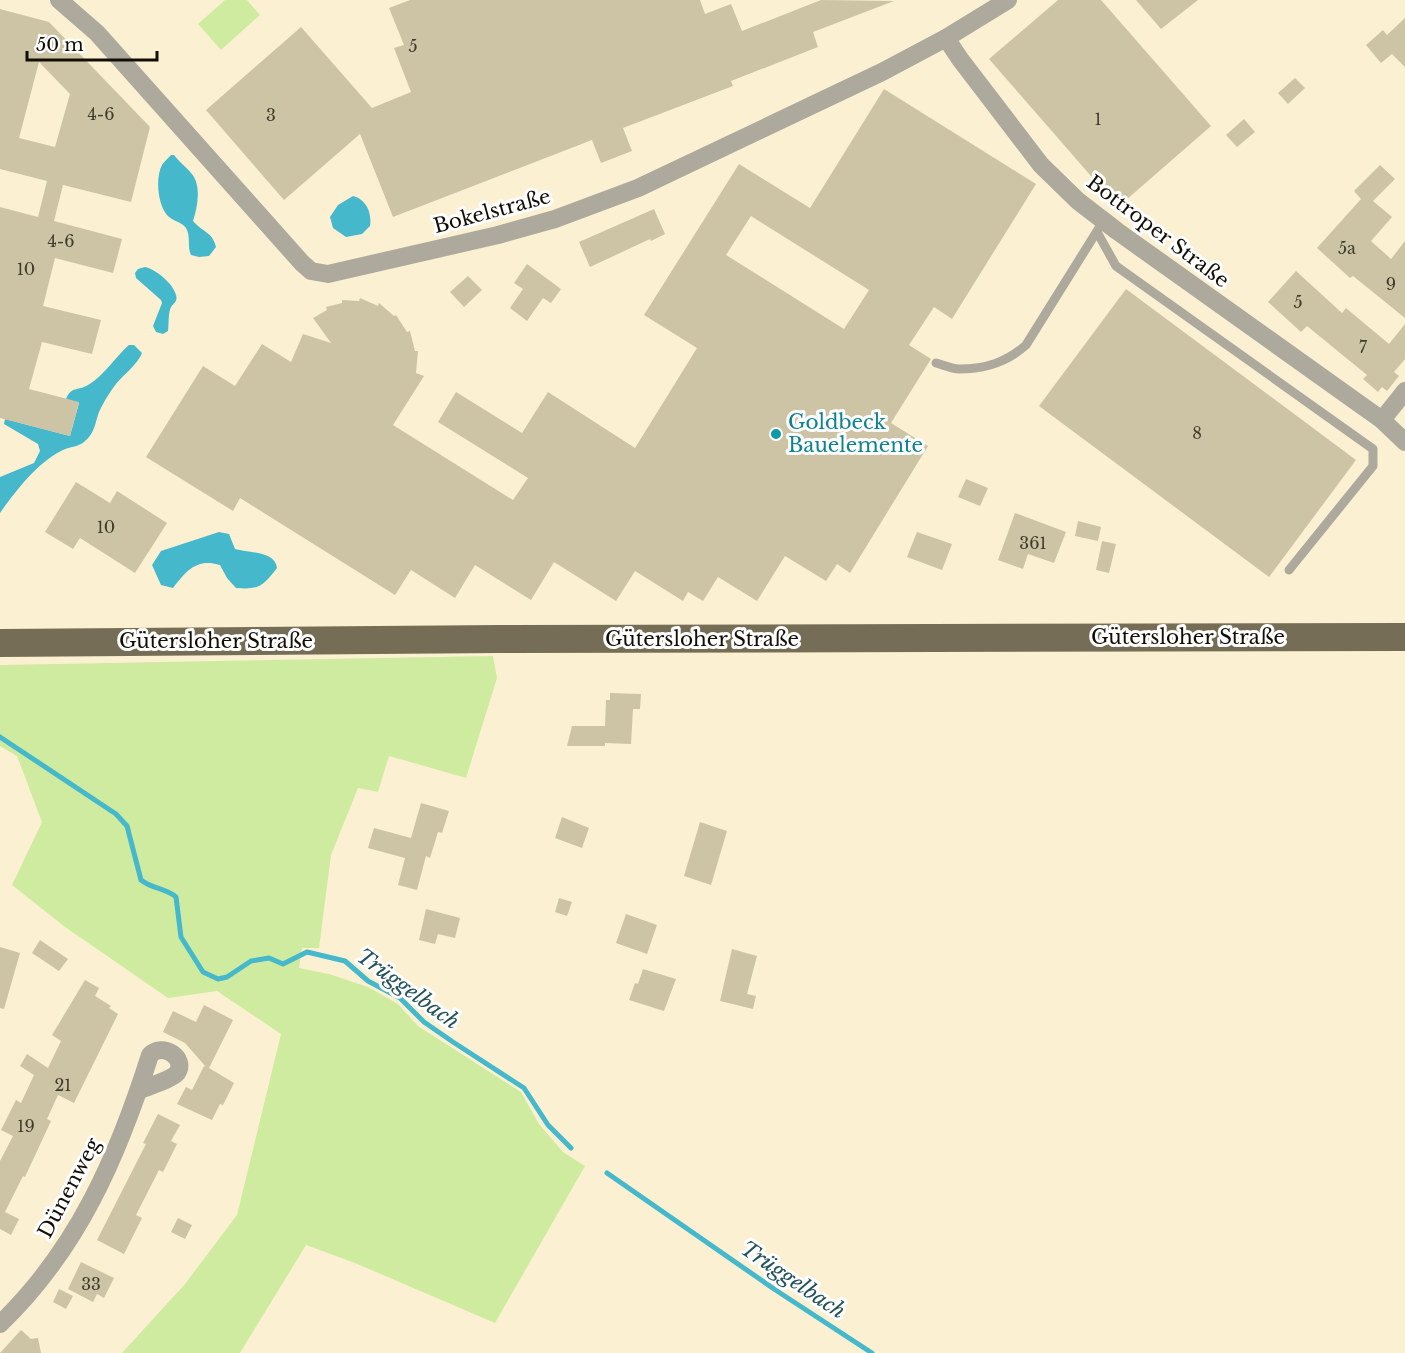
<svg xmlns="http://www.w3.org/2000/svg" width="1405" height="1353" font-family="'Libre Baskerville',serif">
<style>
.green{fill:#cfeba0}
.water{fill:#45b8cc}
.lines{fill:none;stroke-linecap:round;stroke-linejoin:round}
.stream{stroke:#45b8cc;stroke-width:5}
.building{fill:#ccc4a5;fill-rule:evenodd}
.lane{stroke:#ada99c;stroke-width:9}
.street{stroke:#ada99c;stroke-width:18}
.primary{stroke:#756d56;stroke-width:28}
.culture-dot{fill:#0f9aa8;stroke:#fff;stroke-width:2}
.labels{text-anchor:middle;stroke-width:6;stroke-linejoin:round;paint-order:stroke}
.number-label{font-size:16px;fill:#403c2d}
.street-label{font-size:20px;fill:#120e05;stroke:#fff}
.culture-label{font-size:20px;fill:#0d838f;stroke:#fff;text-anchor:start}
.water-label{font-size:21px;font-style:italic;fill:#22535c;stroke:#fff}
</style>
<rect width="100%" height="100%" fill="#fbf1d2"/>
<g class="green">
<polygon points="225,0 247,0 260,15 221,50 198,24"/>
<polygon points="493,656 497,678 466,778 389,756 378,792 358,788 331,855 319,948 302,948 299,968 329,974 368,987 398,1004 418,1026 521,1092 539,1124 563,1152 585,1166 495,1323 355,1263 306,1245 240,1353 122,1353 185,1284 237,1215 281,1034 217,991 168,998 65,927 12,885 42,822 17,756 0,746 0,665"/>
</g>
<g class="water">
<path d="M 171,155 L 174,155 C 180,163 191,171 194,177 C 201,189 197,209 193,221 C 201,231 213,232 216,247 L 209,256 L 199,257 L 191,255 C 187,247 191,236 186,228 C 182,222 172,221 167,215 C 158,205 155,178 162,165 C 164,162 168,158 171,155 Z"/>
<path d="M 353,196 C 366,199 372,213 370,226 L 362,234 L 346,237 L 333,228 L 330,217 L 338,205 Z"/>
<path d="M 145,267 C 155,269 173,283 176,295 C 178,301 174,303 171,307 C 168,313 169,324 168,331 L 163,334 L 156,332 L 153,326 L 162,303 L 161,300 L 136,278 L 135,273 L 138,269 Z"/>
<path d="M 129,345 L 134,345 L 142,353 C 137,366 121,376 113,388 C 108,395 103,403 99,412 C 96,420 95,430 89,437 C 79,449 72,445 61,451 C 37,463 15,492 0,513 L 0,477 L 34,463 L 40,451 L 38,444 L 4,424 L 5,419 L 70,436 L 79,403 L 66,399 C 71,386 78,391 88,385 C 105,375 115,357 129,345 Z"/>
<path d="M 219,532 L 229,534 L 235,549 C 249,553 275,551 277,568 C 263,586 259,590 236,588 L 227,578 L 220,565 C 197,558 187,570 173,588 L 161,585 L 152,565 L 161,551 Z"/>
</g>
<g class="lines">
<g class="stream">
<path d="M 0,737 L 116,814 L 127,826 L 141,880 C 152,889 166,888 176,897 L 181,937 L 203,972 L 218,979 L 227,977 L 251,961 L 269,958 L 283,964 L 307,952 L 345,961 L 368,981 L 400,998 L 424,1022 L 453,1042 L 524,1088 L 548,1125 L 571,1148"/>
<polyline points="607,1173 774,1289 872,1353"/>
</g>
</g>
<g class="building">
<polygon points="410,0 700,0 705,14 731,4 742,31 821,0 894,1 813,32 818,47 731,81 733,86 623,128 632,151 601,163 592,140 393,217 360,134 284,200 206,110 301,27 372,108 411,92 394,48 404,45 389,8"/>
<polygon points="1058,0 1101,0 1211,126 1118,207 989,59"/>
<polygon points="1136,0 1198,0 1161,29"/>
<path d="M 0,9 L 49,22 L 150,127 L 131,202 L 63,185 L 54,221 L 122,239 L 113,273 L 55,258 L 43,306 L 101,320 L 92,354 L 42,342 L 29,389 L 79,402 L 70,436 L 0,418 L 0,207 L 38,217 L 47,181 L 0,169 ZM 39,62 L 70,94 L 55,147 L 19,138 Z"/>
<polygon points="1405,18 1405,67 1392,54 1381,63 1366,45 1383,30 1387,35"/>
<polygon points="1295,78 1305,88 1288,104 1278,93"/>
<path d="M 884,89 L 1036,184 L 952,319 L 934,307 L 909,345 L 931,359 L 891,423 L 928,446 L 850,573 L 837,564 L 826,581 L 785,556 L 757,601 L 718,577 L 703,601 L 688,592 L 683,601 L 635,571 L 616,601 L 554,562 L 531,600 L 475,565 L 455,598 L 411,570 L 395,595 L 240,498 L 233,511 L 146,457 L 203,366 L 235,386 L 262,344 L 291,362 L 303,334 L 331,343 L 313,318 L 327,310 L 326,307 L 342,303 L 342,300 L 359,301 L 360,298 L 378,306 L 379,303 L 394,316 L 396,315 L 407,332 L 410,331 L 415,351 L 418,351 L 416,373 L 424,376 L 393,425 L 513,500 L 528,478 L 438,422 L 456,392 L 522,433 L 548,392 L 635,448 L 697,348 L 644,315 L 739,164 L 810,208 ZM 751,216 L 869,290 L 844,329 L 726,255 Z"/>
<polygon points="1244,119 1255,132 1237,147 1226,135"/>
<polygon points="1380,165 1395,179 1373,201 1392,217 1371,241 1391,259 1405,241 1405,318 1353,276 1350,278 1317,248 1361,199 1354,191"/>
<polygon points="654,209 665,234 651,241 650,239 590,267 579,242"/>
<polygon points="527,264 561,289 551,303 543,298 527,321 510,308 523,289 514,283"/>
<polygon points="1296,271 1342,313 1346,308 1389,344 1405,324 1405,359 1394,372 1399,376 1387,391 1382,387 1378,392 1363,379 1367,375 1307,326 1301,332 1268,302"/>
<polygon points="468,276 482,290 464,307 450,292"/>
<polygon points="1126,289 1356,460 1269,577 1039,406"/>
<polygon points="966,479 988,488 980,506 958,497"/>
<polygon points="76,482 110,503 117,491 167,523 135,573 80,538 73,549 45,532"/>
<polygon points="1015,513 1066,532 1054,563 1028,554 1023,569 998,560"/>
<polygon points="1078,521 1101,527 1098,541 1075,536"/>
<polygon points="917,532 952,544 942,570 907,557"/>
<polygon points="1102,541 1116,544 1109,573 1096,570"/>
<polygon points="610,693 641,694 640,709 633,709 631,744 605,743 605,746 567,746 572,726 605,726 606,700 610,700"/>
<polygon points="421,803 449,811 442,833 438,832 430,858 426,856 417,890 398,885 405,858 368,848 374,828 411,838"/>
<polygon points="562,817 589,828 582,848 555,838"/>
<polygon points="700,822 727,831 711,885 684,876"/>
<polygon points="559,898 572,902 567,916 555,912"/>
<polygon points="426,909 460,918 455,938 438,934 435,944 419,940"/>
<polygon points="626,914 657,925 647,954 616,943"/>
<polygon points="40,940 68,959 59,971 32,953"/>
<polygon points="0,947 20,953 4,1009 0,1008"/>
<polygon points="732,949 757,956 747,994 756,996 753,1009 720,1001"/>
<polygon points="643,969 676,979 664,1011 629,1000 635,983 638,984"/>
<polygon points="85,980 99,988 95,996 111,1006 109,1008 118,1014 74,1103 58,1095 47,1119 51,1121 25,1177 23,1176 5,1212 19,1219 11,1235 0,1229 0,1161 13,1136 1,1130 16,1100 21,1103 34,1075 20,1066 27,1054 48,1068 61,1041 52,1035"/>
<polygon points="204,1005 233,1020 209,1068 234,1083 223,1105 220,1104 212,1120 177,1104 186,1087 192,1090 204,1066 206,1067 185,1043 163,1032 173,1011 196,1022"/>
<polygon points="158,1114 180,1125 171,1141 177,1144 163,1172 159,1170 136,1215 142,1218 124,1254 97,1240 146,1144 143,1143"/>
<polygon points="178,1218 192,1225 185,1239 171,1232"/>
<polygon points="81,1262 114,1278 104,1298 97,1294 93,1302 68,1289"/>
<polygon points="59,1289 73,1296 66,1309 53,1302"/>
<polygon points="21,1330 31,1339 38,1338 41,1353 0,1353"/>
</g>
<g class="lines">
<g class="lane">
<polyline points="1097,232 1116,266 1373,449 1373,466 1289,570"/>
<path d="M 936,363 C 943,365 952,369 959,369 C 986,369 1007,362 1026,345 L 1099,228"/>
</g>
<g class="street">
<polyline points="59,0 97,33 302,263 311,271 328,274 498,235 555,219 638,188 882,72 946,38 1008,0"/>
<polyline points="946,38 960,59 1041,165 1078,201 1117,231 1382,420 1405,442"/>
<polyline points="1382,420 1405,391"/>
<path d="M 0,1324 C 78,1249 118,1156 150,1055 C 163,1042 187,1058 177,1073 C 171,1080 148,1086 138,1091"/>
</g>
<polyline class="primary" points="0,643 500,639 1405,637"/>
</g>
<circle class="culture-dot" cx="776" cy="434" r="6"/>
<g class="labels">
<g class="number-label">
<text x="413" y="52">5</text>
<text x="101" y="120">4-6</text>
<text x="271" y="121">3</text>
<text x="1098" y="125">1</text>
<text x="61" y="247">4-6</text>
<text x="1347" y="254">5a</text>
<text x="26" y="275">10</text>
<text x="1391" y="290">9</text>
<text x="1298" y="308">5</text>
<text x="1363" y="353">7</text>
<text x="1197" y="439">8</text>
<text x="106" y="533">10</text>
<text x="1033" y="549">361</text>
<text x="63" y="1091">21</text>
<text x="26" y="1132">19</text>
<text x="91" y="1290">33</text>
</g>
<g class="street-label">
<text transform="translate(492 211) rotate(-15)" y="7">Bokelstraße</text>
<text transform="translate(1158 231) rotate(37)" y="7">Bottroper Straße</text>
<text x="1188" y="644">Gütersloher Straße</text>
<text x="702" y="646">Gütersloher Straße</text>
<text x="216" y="648">Gütersloher Straße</text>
<text transform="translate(69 1188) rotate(-62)" y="7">Dünenweg</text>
</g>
<g class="culture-label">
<text x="788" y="429">Goldbeck<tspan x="788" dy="23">Bauelemente</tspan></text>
</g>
<g class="water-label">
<text transform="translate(408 989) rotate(36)" y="7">Trüggelbach</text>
<text transform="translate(793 1280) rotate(34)" y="7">Trüggelbach</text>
</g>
</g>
<path d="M27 51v9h130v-9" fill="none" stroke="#120e05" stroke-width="3"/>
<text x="36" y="51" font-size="18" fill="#120e05" stroke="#ffffff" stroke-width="4.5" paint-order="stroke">50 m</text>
</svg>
